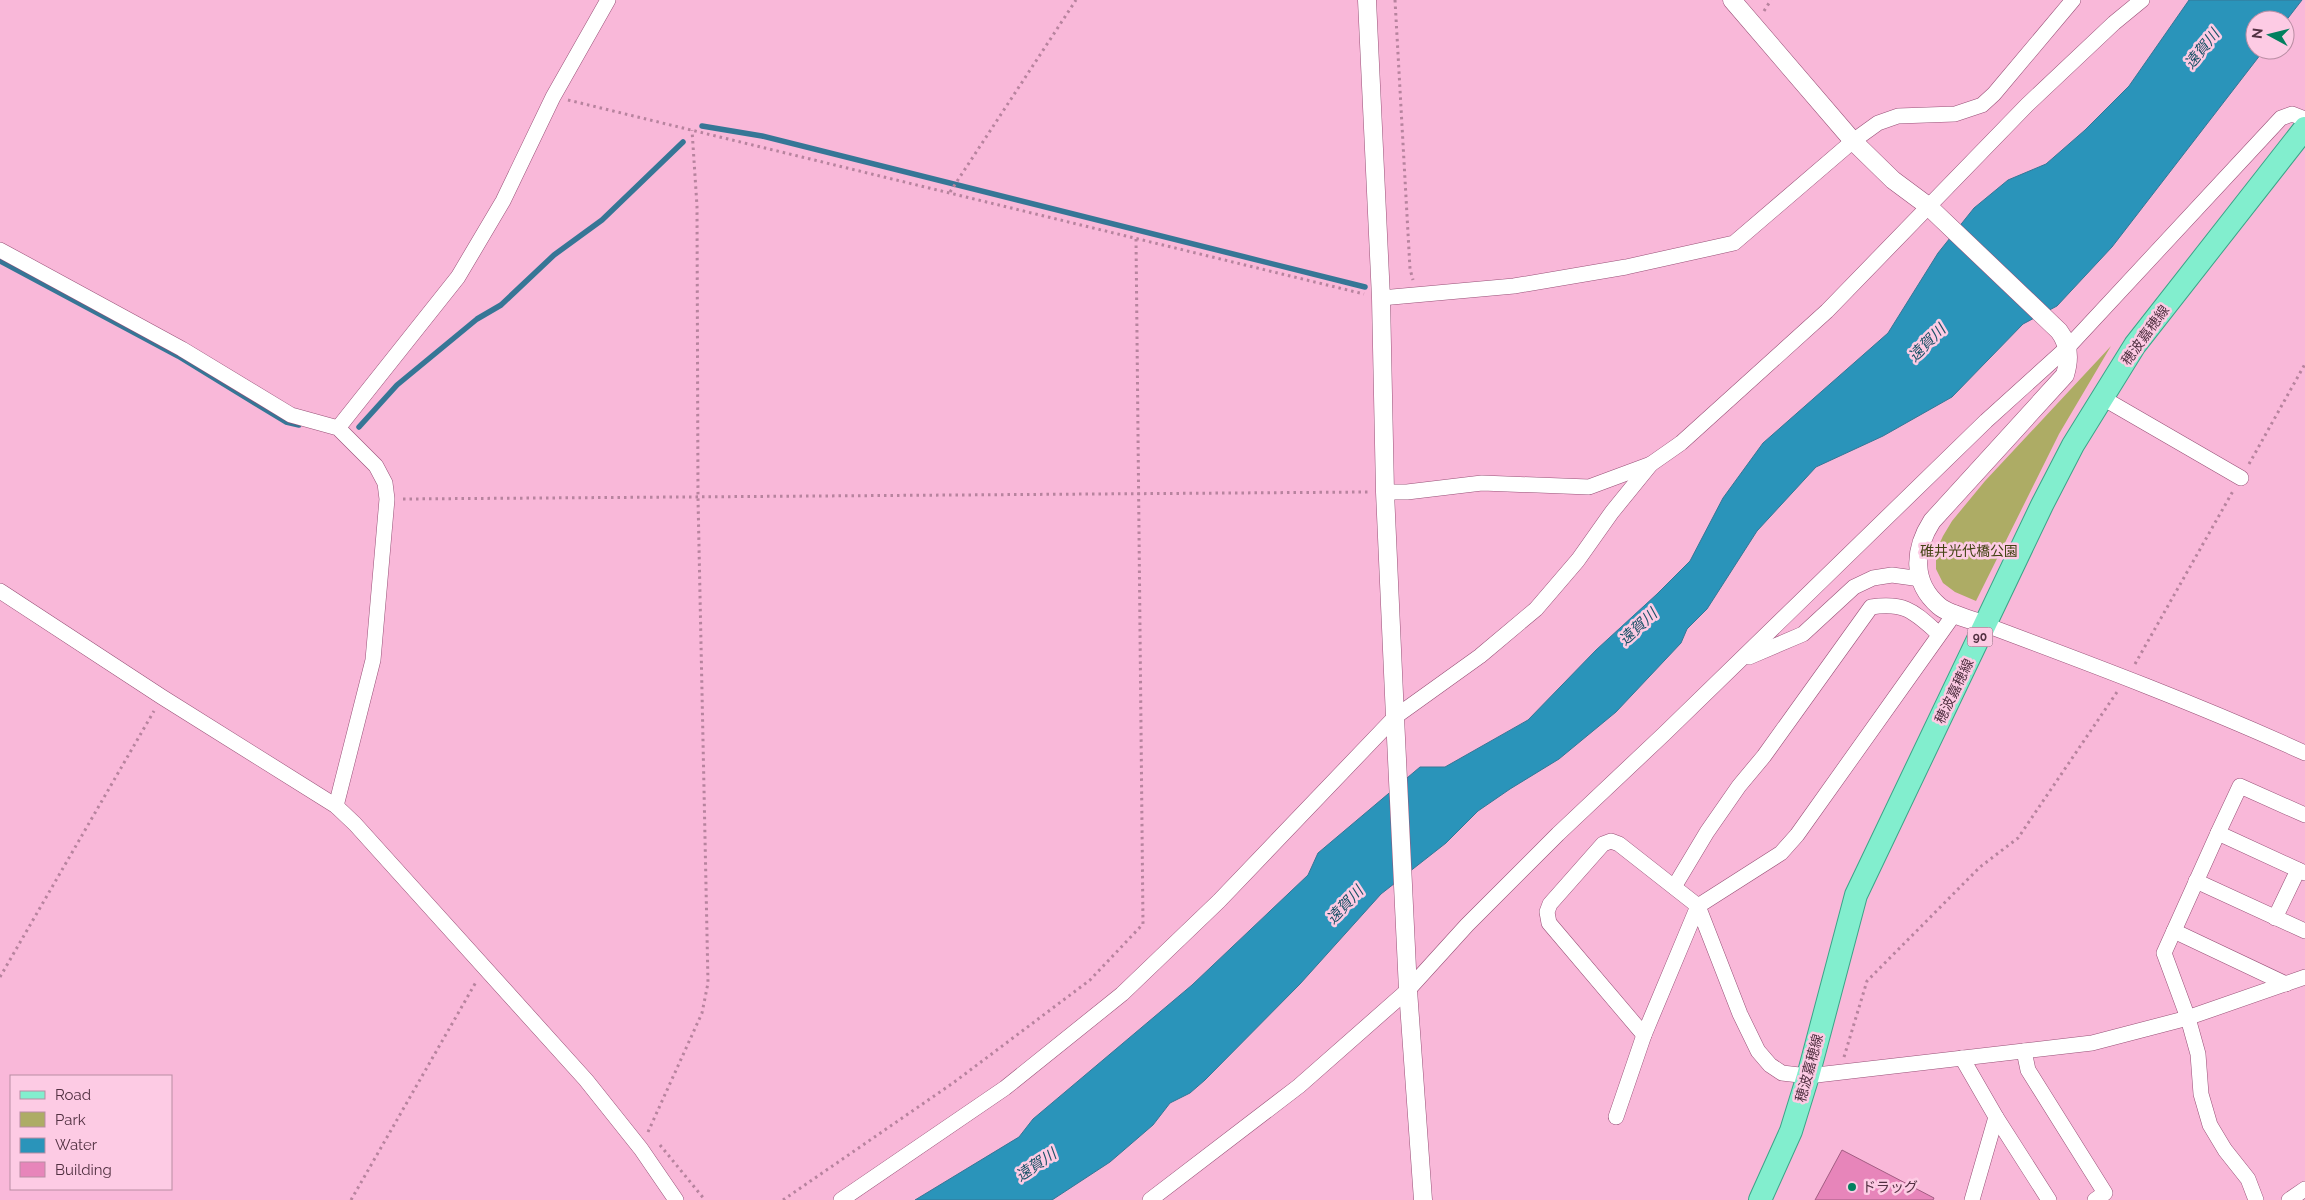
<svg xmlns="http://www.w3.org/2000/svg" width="2305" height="1200" font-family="Raleway,'Noto Sans JP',sans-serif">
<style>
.green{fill:#adac65}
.water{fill:#2a94ba;stroke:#367696}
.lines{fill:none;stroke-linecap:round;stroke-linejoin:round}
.stream{stroke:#367696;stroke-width:5.5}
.building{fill:#e785ba;stroke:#a25d82}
.minor-casing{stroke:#985077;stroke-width:16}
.tertiary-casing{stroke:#985077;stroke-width:19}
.primary-casing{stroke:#3ba488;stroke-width:24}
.path{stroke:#b7839e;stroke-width:3;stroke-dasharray:2.5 4;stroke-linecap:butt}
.minor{stroke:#fff;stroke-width:15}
.tertiary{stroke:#fff;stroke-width:18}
.primary{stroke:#82eece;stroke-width:22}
.poi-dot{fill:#02805f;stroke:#fdcbe4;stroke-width:2}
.labels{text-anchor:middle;stroke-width:5;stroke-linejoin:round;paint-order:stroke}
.shield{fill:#fdcbe4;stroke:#855f73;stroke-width:1}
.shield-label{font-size:12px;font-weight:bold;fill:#523142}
.street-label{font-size:14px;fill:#523142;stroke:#fdcbe4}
.park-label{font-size:14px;fill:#444314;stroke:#fdcbe4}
.poi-label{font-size:14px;fill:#523142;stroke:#fdcbe4;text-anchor:start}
.water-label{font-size:15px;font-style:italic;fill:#1b5267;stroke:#fdcbe4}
</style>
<rect width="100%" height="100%" fill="#f9b8d9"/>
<polygon class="green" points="2111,346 2059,434 1976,601 1955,592 1943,583 1936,569 1936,551 1943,536 1952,521 1985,481"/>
<polygon class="water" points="2189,0 2302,0 2285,22 2285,20 2255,20 2255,50 2264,50 2112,247 2057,306 2023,324 1952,397 1883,436 1816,467 1757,531 1707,609 1687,629 1681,643 1616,712 1559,759 1510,789 1478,811 1446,843 1381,894 1300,984 1205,1080 1190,1093 1170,1103 1153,1125 1110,1162 1052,1200 915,1200 1019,1137 1033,1119 1192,985 1308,875 1318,853 1420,767 1445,767 1528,720 1596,650 1657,594 1690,561 1723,498 1763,443 1888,333 1938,253 1974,208 2008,180 2046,164 2085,130 2129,86"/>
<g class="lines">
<g class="stream">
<polyline points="702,126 762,136 1365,287"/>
<polyline points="0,261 178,356 286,422 299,425"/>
<polyline points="359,427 397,385 477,319 501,305 554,255 602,220 683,142"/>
</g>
</g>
<polygon class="building" points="1842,1150 1934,1198 1933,1200 1815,1200"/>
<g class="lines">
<defs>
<g id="minor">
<polyline points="0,250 182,349 291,415 338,428 376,466 385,483 387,499 373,660 336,806"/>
<polyline points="1381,298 1514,286 1626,267 1734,243 1853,141 1878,123 1898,116 1955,114 1982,105 1994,94 2073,0"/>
<polyline points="2101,397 2241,478"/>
<polyline points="338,428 458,277 503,201 553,97 608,0"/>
<polyline points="1385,492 1407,492 1482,483 1589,487 1651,464"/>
<polyline points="0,591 162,697 336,806 355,824 586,1080 641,1149 676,1200"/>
<polyline points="1955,613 1797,835 1781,853 1698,906 1644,1035 1549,923 1547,912 1550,904 1603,844 1611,841 1619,844 1698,906 1740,1014 1758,1051 1770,1065 1782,1073 1808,1076 2092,1043 2184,1019 2305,977"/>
<path d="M 1986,625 C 2093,665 2200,705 2305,753"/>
<polyline points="1749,657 1803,634 1854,587 1873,578 1892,575 1921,579"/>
<polyline points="2218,833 2240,786 2305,815"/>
<polyline points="2196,881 2305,931"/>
<path d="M 1674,887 L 1707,832 L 1739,786 L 1764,756 L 1871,607 C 1906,602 1914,612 1939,634"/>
<polyline points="2275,918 2298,870"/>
<polyline points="2174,931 2286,984"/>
<polyline points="2024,1051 2028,1070 2105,1193 2095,1200"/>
<polyline points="1962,1058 1996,1117 1972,1200"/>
<polyline points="1616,1117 1644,1035"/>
<polyline points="1996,1117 2049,1200"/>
<polyline points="841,1200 1005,1088 1122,994 1219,901 1395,717 1480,656 1536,609 1578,560 1612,512 1651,464 1681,443 1827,311 2027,105 2114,23 2142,0"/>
<polyline points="1150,1200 1299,1086 1408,990 1467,925 1558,834 1664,734 1986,421 2070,345 2281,118 2292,114 2305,119"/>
<polyline points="2256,1200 2248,1179 2225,1150 2210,1125 2201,1094 2198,1054 2188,1018 2164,953 2218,833 2305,873"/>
<polyline points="2289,1200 2305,1189"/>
</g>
<g id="tertiary">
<polyline points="1367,0 1381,298 1385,492 1395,717 1408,990 1423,1200"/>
<path d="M 1732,0 L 1853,141 L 1893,180 L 1928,206 L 2059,331 C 2069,344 2070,359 2065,375 L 1932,521 C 1914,549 1911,582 1939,606 C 1948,614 1973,620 1986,625"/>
</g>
<polyline id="primary" points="1760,1200 1791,1131 1808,1076 1856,895 2042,505 2073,445 2135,345 2305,128"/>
</defs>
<use href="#minor" class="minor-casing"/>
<use href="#tertiary" class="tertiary-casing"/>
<use href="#primary" class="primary-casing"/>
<g class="path">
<polyline points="1395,0 1410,269 1413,280"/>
<polyline points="1764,11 1771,0"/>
<polyline points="568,100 1364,294"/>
<polyline points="950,192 1076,0"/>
<polyline points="2249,464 2305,364"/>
<polyline points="403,499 1369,492"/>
<polyline points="2135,664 2233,491"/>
<polyline points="0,977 154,711"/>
<polyline points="1844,1057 1867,981 1980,867 2018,838 2117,692"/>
<polyline points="648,1132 702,1013 708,983 698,498 697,206 692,130"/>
<polyline points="660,1145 705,1200"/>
<polyline points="351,1200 476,982"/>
<polyline points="783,1200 953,1083 1090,980 1143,924 1136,237"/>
</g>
<use href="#minor" class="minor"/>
<use href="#tertiary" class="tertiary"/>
<use href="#primary" class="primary"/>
</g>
<circle class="poi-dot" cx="1852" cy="1187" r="5"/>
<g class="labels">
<rect class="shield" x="1967.5" y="627.5" width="25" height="19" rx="4"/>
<g class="shield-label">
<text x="1980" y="641">90</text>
</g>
<g class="street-label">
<text transform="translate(2145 335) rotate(-54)" y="5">穂波嘉穂線</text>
<text transform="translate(1954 691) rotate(-64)" y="5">穂波嘉穂線</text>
<text transform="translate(1809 1068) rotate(-75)" y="5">穂波嘉穂線</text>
</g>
<g class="park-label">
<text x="1969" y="556">碓井光代橋公園</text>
</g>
<g class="poi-label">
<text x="1862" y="1192">ドラッグ</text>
</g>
<g class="water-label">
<text transform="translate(2202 49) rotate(-51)" y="5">遠賀川</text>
<text transform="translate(1927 343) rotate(-45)" y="5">遠賀川</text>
<text transform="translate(1638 627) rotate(-43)" y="5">遠賀川</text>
<text transform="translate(1345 905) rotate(-47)" y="5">遠賀川</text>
<text transform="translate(1036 1165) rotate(-34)" y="5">遠賀川</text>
</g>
</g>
<rect x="10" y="1075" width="162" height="115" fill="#fdcbe4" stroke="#b98da3"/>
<rect x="20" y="1091" width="25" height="8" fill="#82eece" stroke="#b98da3"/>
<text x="55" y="1100" font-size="15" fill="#523142">Road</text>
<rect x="20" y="1112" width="25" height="15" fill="#adac65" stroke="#b98da3"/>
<text x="55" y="1125" font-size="15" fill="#523142">Park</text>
<rect x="20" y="1138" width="25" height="15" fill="#2a94ba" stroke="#b98da3"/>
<text x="55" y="1150" font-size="15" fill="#523142">Water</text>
<rect x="20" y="1162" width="25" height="15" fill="#e785ba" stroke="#b98da3"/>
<text x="55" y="1175" font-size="15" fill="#523142">Building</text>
<g transform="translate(2270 35) rotate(277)"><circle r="24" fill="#fdcbe4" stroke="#b98da3"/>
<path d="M0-4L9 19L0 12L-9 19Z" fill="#02805f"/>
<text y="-8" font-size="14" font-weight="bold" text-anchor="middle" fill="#523142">N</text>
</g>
</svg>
